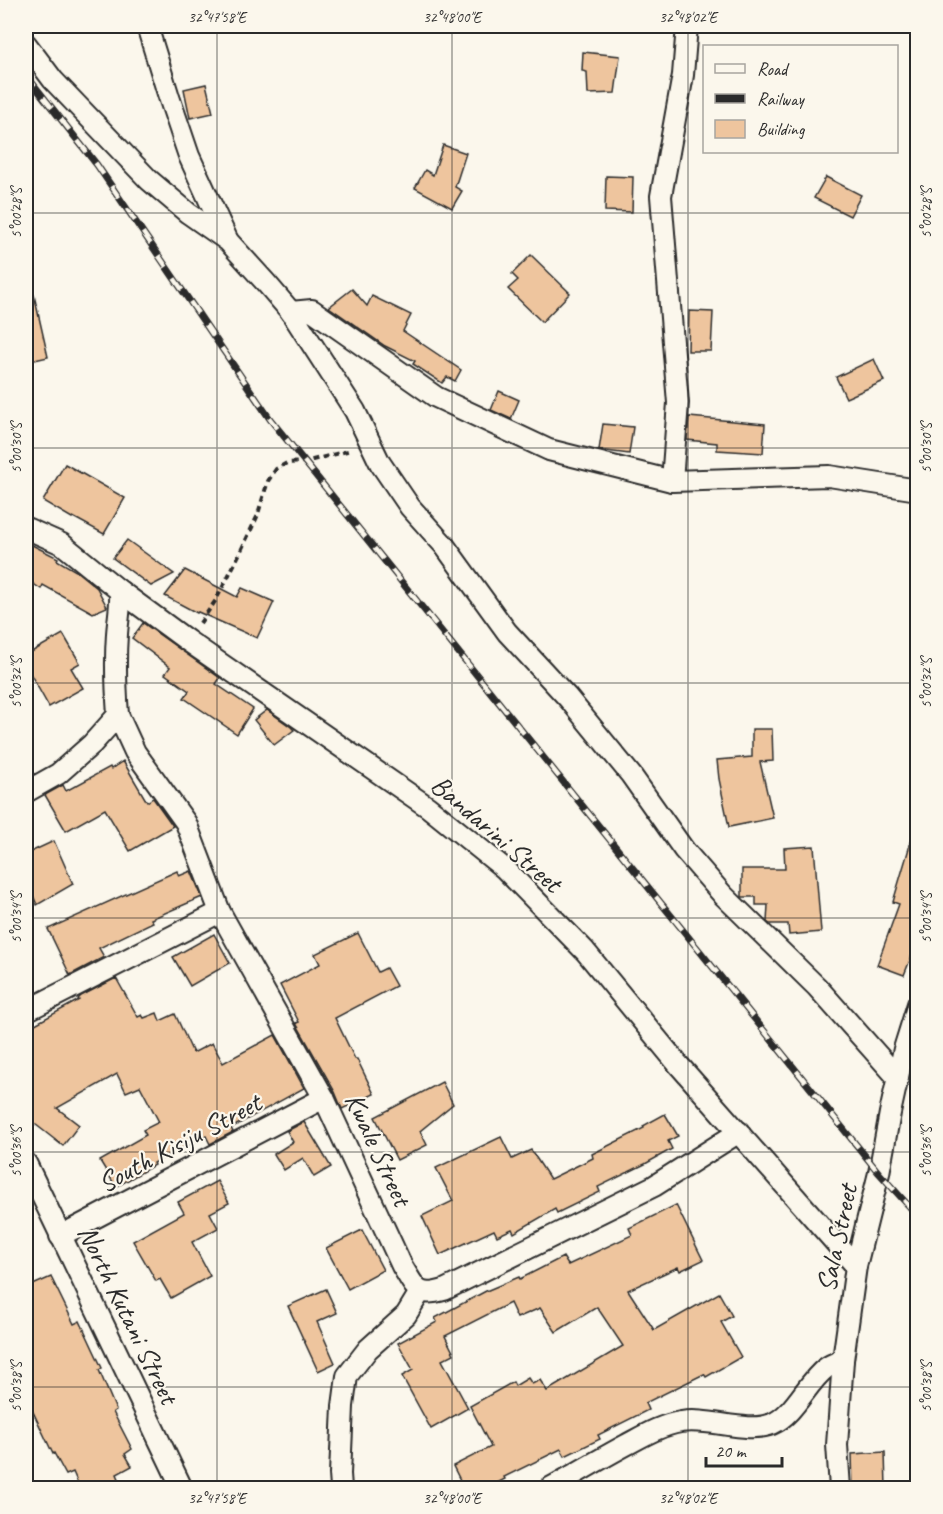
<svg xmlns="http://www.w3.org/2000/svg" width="943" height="1514" font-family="Caveat,sans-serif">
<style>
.building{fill:#eec59e;stroke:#2b2b2b;stroke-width:1.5}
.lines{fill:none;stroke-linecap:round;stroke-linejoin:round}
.street-casing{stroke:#2b2b2b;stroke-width:24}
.path{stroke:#2b2b2b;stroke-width:4;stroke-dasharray:6 4.5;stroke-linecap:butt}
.street{stroke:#fbf7ec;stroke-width:20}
.rail-casing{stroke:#2b2b2b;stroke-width:7}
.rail{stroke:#fbf7ec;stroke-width:4.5;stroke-dasharray:14;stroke-linecap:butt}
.ticks{fill:none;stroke:#2b2b2b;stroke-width:1.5;stroke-opacity:0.45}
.labels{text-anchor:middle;stroke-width:4.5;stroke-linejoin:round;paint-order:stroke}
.street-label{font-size:28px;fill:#2b2b2b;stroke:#fbf7ec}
.neatline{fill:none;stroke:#2b2b2b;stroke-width:2}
.ticks-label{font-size:15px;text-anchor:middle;fill:#2b2b2b}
</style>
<rect width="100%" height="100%" fill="#fbf7ec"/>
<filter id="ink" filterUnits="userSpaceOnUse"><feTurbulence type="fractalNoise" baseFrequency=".0167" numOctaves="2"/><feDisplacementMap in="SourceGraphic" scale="12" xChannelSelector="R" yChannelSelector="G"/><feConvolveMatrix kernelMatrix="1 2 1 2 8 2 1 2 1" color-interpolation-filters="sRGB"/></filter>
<g filter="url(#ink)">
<g class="building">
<polygon points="583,52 620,56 615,93 588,94 587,72 582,71"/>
<polygon points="206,84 213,113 190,118 184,89"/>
<polygon points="443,145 466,153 455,187 462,191 452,208 415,188 425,170 433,175"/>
<polygon points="606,176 633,177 632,212 605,211"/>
<polygon points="826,177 861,195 850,216 814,198"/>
<polygon points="531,255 570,293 542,322 508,289 518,280 512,274"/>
<polygon points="352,289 367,306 372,296 411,315 403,331 461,370 455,381 447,377 442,383 413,364 415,361 385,346 329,307"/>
<polygon points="34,295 48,357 26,362 26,296"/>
<polygon points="689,311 713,312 711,351 688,351"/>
<polygon points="874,359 884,381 846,398 836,377"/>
<polygon points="499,391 519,400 511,419 491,410"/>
<polygon points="689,417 765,424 763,453 717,450 717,443 687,440"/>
<polygon points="603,424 633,427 629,454 599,450"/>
<polygon points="65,464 125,498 104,534 73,517 72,518 43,501"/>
<polygon points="127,540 174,574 151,586 113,558"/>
<polygon points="32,545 58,558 57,560 76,571 97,588 107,607 93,613 43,585 41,589 26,579 26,557"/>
<polygon points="185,570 237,597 242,588 274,602 257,638 198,612 197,613 165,596"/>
<polygon points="143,623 220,678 216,684 253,709 237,734 184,698 189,691 165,674 170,667 132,638"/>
<polygon points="63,634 80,663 71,668 83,688 49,707 26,666 26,655"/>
<polygon points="267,710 291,727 294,730 274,745 254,720"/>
<polygon points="752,729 772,729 773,761 760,762 773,818 729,827 719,779 717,760 752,757"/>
<polygon points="123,761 147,802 153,798 173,826 130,851 105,809 66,831 45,795 63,785 66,791 110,767 111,769"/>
<polygon points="912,838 918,839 918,940 904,975 877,965 899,904 893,902"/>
<polygon points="54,841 73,884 37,905 26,878 26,854"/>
<polygon points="814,846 821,932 789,935 788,924 770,924 767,922 768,905 756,905 756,897 742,897 742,869 785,869 784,848"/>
<polygon points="177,871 179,876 191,871 202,897 151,919 153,922 99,948 104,957 70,975 48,929"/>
<polygon points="358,933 378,972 386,968 396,986 335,1018 355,1059 357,1059 374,1094 342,1109 335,1092 296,1023 299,1022 280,985 320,964 315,954"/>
<polygon points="214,934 230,963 190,986 173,957"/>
<polygon points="116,978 138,1017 142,1015 144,1018 157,1013 160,1021 175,1014 193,1053 212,1043 223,1063 275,1035 304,1088 231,1128 233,1132 210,1144 206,1136 153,1163 154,1165 116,1187 100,1161 146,1135 143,1130 159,1122 140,1086 126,1092 117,1074 57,1108 79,1125 63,1146 26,1117 26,1029 79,1000 78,999 81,996"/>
<polygon points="442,1082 453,1104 420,1131 427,1145 397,1160 375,1117"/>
<polygon points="665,1114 678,1136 668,1141 672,1149 645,1164 598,1187 600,1192 557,1213 555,1209 514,1233 512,1229 497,1236 494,1230 440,1255 422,1216 453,1201 436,1168 501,1137 512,1159 531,1150 550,1179 593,1158 592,1154 644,1128 643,1126"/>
<polygon points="304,1122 331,1167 314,1177 303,1158 284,1170 274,1154 293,1142 287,1131"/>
<polygon points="217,1181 229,1203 210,1213 218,1228 192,1242 210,1276 171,1298 160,1279 156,1281 133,1241 184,1213 178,1202"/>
<polygon points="676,1205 703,1260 680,1271 678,1267 628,1290 654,1330 719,1293 732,1316 721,1322 741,1357 706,1377 704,1374 645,1403 648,1410 598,1435 600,1439 565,1456 561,1449 504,1477 505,1479 487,1488 464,1488 453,1466 491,1447 470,1406 513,1382 515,1386 528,1378 532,1384 540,1380 547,1391 623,1346 597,1307 556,1332 540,1308 517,1318 510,1303 445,1336 454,1354 442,1360 468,1408 431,1429 402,1376 413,1370 398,1343 437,1322 435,1318 486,1291 519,1277 520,1279 563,1257 568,1265 632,1235 629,1228"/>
<polygon points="362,1230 383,1270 348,1289 326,1248"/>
<polygon points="51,1277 74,1324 80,1321 102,1368 99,1370 116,1410 113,1412 132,1449 125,1454 132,1466 117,1474 123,1488 80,1488 73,1472 66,1475 54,1453 53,1454 26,1397 26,1288"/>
<polygon points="326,1289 337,1313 317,1322 335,1363 318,1371 288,1306"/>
<polygon points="885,1452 886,1488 853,1488 852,1454"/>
</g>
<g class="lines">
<defs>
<g id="street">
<polyline points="147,26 169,97 189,156 227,239"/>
<polyline points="26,44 53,80 149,180 188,213 228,241 267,284 291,312 355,411 380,463 410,507 444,545 507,632 568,698 631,775 684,850 723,895 817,987 898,1078"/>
<polyline points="291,312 312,310 436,397 549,450 672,481 829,476 918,490"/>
<polyline points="672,481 678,403 661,196 683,75 687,26"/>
<polyline points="26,528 62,544 120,591 188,641 428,807 505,869 585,951 677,1063 856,1266"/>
<path d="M 118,715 L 135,752 L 186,823 L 220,912 L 324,1098 L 402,1266 C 416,1288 416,1298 444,1290 L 654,1186 L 739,1132"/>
<path d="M 26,792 L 58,774 L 92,744 L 118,715 C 116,688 115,661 117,634 C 118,619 121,606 120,591"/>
<polyline points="26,1011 220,912"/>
<polyline points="26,1163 182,1488"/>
<polyline points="60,1236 324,1098"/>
<polyline points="341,1488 340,1474 343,1406 347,1376 368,1349 406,1315 420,1292"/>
<path d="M 550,1488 C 575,1474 600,1459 626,1445 C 643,1436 661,1425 681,1422 C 709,1417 746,1434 772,1424 C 795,1414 807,1382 826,1368 C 831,1364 838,1362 843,1360"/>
<polyline points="840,1488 837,1445 843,1360 856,1266 879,1173 890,1113 904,1049 918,1004"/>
</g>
</defs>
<use href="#street" class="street-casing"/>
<polyline class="path" points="200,623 216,600 235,563 257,517 268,481 276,469 287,463 305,462 351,450"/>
<use href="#street" class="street"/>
<defs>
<polyline id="rail" points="26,75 97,165 270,419 879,1173 918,1216"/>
</defs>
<use href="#rail" class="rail-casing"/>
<use href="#rail" class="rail"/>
</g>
</g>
<path class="ticks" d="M 217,26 L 217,1488M 452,26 L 452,1488M 688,26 L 688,1488M 26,213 L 918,213M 26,448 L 918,448M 26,683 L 918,683M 26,918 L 918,918M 26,1152 L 918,1152M 26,1387 L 918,1387"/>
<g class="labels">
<g class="street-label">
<text transform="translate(497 833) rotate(41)" y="10">Bandarini Street</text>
<text transform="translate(179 1142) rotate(-28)" y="10">South Kisiju Street</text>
<text transform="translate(379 1149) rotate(65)" y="10">Kwale Street</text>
<text transform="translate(836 1238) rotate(-78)" y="10">Sala Street</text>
<text transform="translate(129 1314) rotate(64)" y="10">North Kutani Street</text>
</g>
</g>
<rect width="943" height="1514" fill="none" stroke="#fbf7ec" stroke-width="66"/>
<rect x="703" y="45" width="195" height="108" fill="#fbf7ec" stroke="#a8a59f" stroke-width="1.5"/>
<rect x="715" y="64" width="30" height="9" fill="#fbf7ec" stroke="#a8a59f" stroke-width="1.5"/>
<text x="757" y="75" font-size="18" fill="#2b2b2b">Road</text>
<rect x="715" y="94" width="30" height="9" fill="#2b2b2b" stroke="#a8a59f" stroke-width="1.5"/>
<text x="757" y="105" font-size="18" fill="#2b2b2b">Railway</text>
<rect x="715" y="120" width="30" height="18" fill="#eec59e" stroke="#a8a59f" stroke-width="1.5"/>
<text x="757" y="135" font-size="18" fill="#2b2b2b">Building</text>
<path d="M706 1457v9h76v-9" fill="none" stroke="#2b2b2b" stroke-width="3"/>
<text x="715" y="1457" font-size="18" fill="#2b2b2b" stroke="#fbf7ec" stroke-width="4.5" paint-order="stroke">20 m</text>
<rect x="33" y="33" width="877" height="1448" class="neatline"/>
<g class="ticks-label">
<text x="217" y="22">32°47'58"E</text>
<text x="452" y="22">32°48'00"E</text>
<text x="688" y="22">32°48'02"E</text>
<text transform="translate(16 213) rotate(-90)" y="5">5°00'28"S</text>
<text transform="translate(926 213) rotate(-90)" y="5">5°00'28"S</text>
<text transform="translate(16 448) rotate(-90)" y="5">5°00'30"S</text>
<text transform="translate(926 448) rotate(-90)" y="5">5°00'30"S</text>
<text transform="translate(16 683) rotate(-90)" y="5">5°00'32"S</text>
<text transform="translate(926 683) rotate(-90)" y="5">5°00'32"S</text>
<text transform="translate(16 918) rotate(-90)" y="5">5°00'34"S</text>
<text transform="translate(926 918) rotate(-90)" y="5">5°00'34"S</text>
<text transform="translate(16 1152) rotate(-90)" y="5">5°00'36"S</text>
<text transform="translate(926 1152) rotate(-90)" y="5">5°00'36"S</text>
<text transform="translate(16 1387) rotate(-90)" y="5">5°00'38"S</text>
<text transform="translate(926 1387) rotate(-90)" y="5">5°00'38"S</text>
<text x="217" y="1503">32°47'58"E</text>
<text x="452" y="1503">32°48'00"E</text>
<text x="688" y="1503">32°48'02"E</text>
</g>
</svg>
